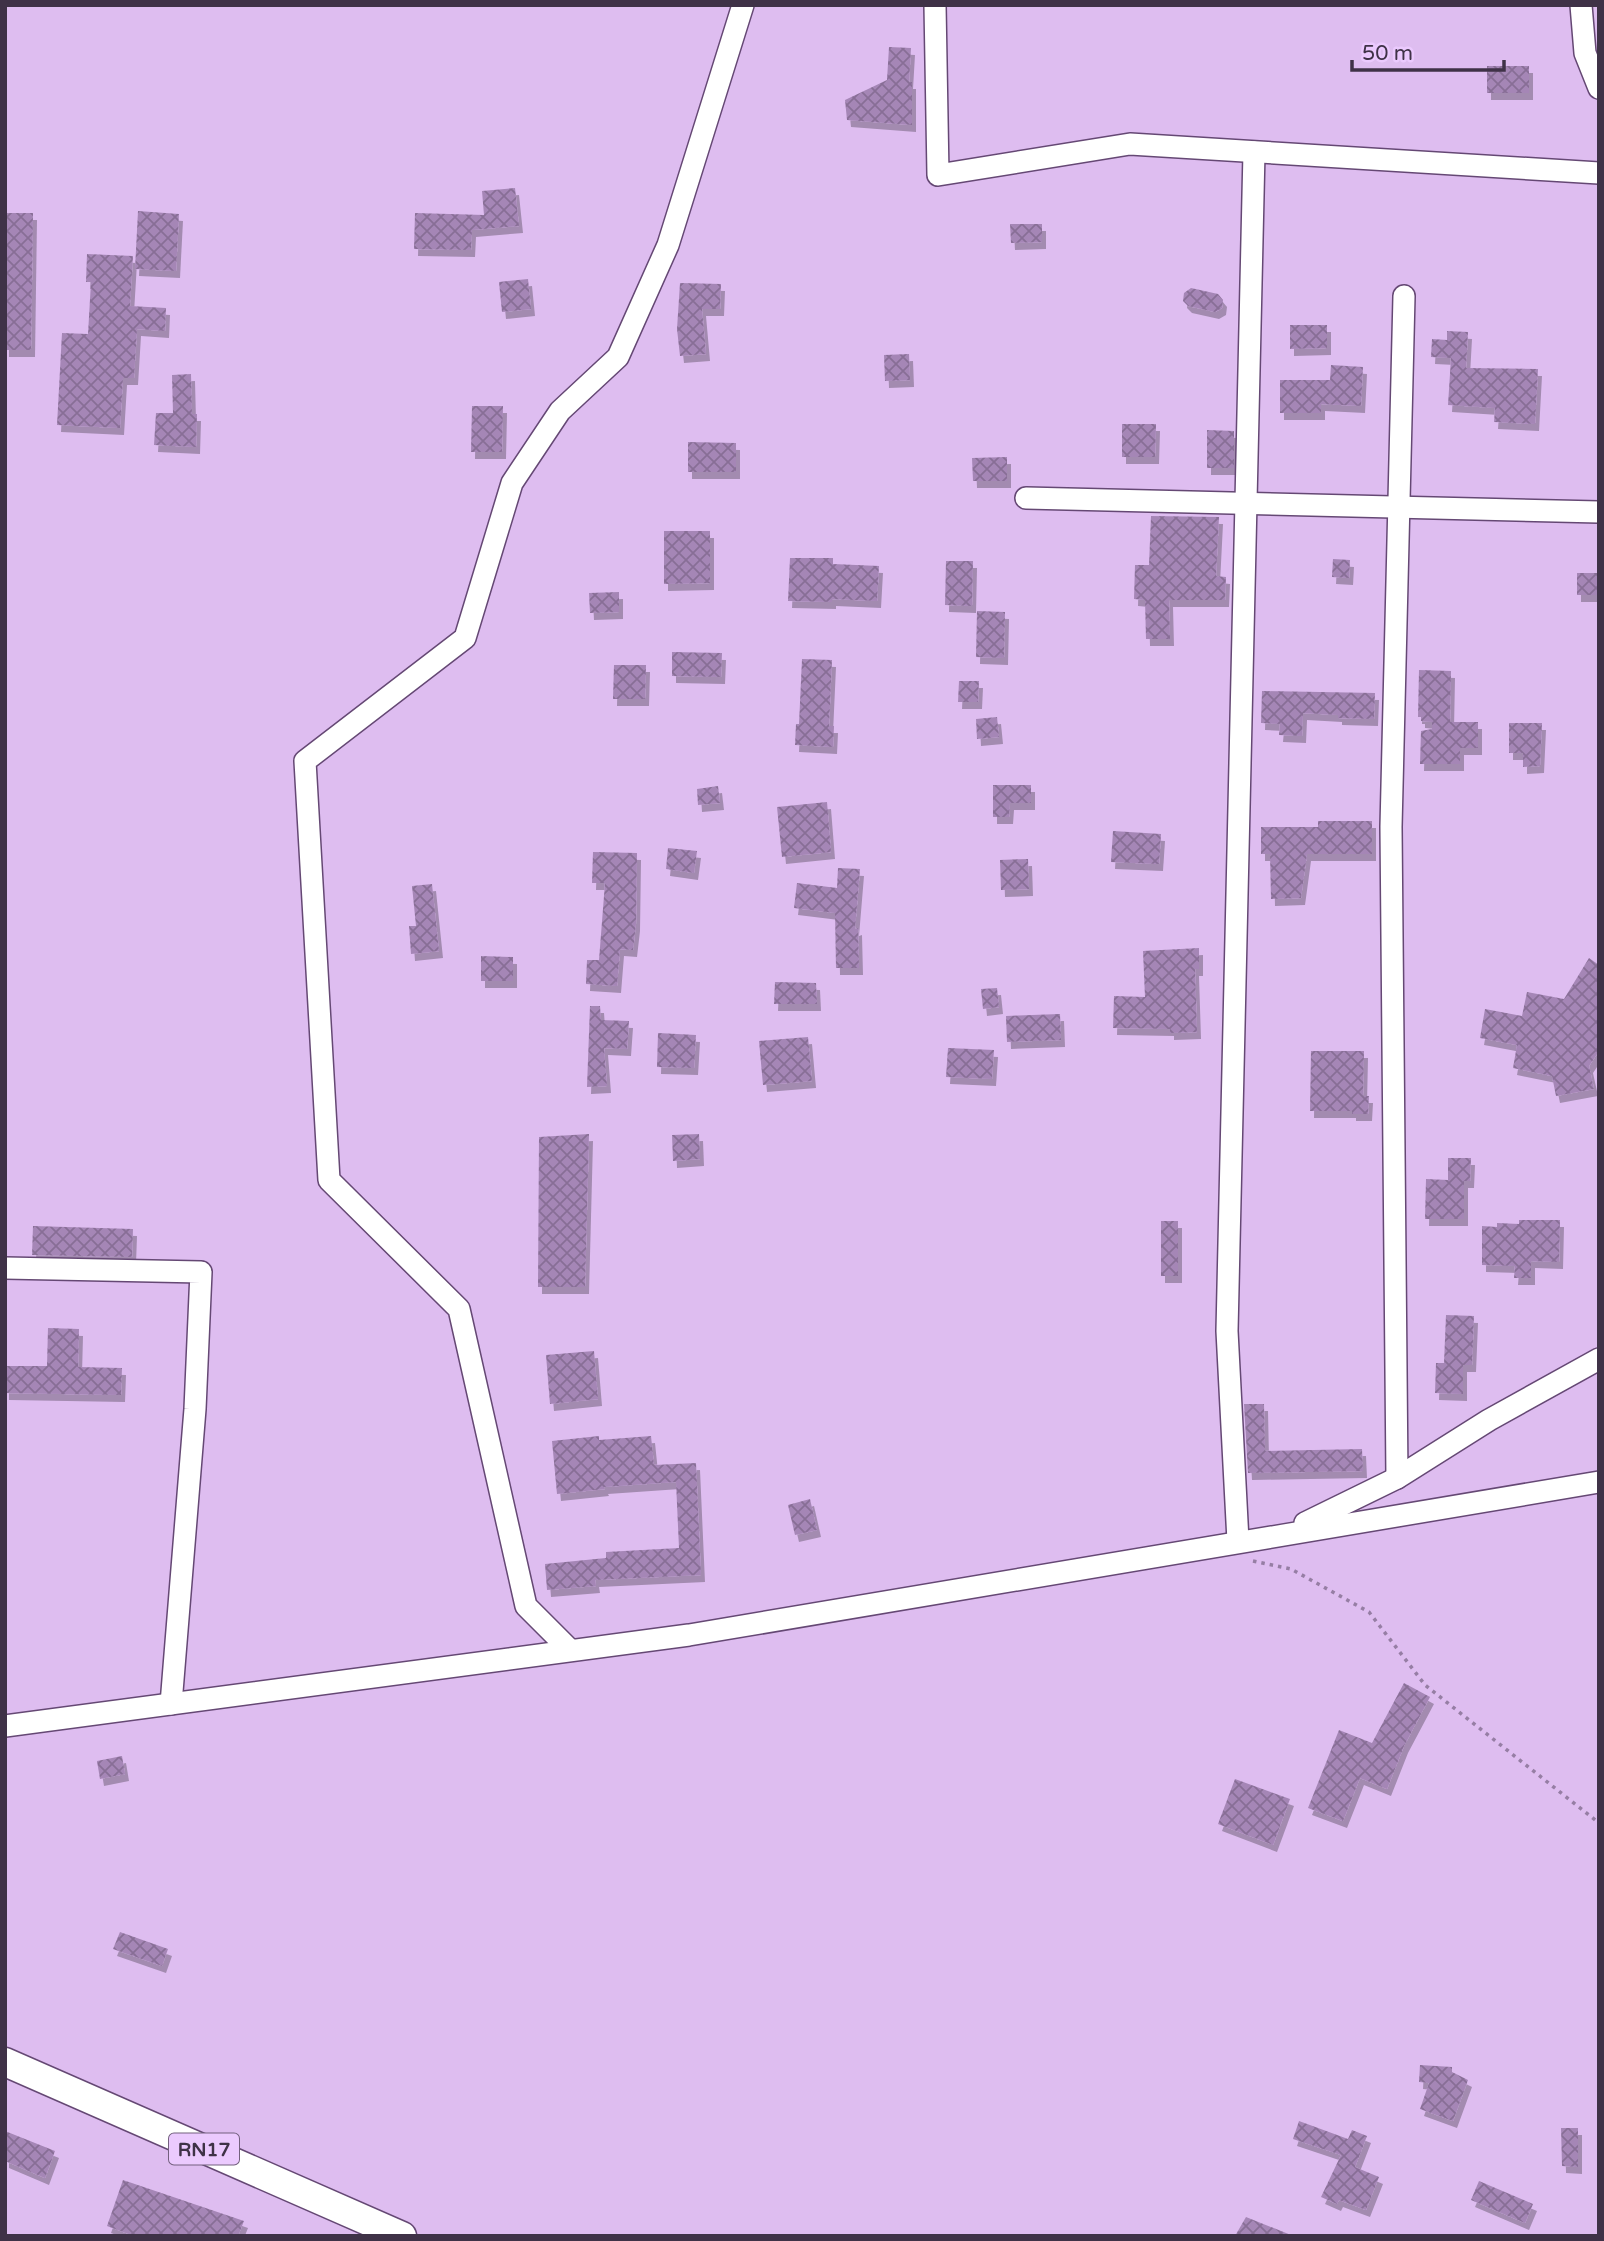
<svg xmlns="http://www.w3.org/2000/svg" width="1604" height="2241" font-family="'Varela Round',sans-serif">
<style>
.building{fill:url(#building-cross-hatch);filter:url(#shadow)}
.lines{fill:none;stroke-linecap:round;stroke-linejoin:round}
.minor-casing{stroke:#654874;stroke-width:24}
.major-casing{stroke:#654874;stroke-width:31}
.path{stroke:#967ea4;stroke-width:3.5;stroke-dasharray:3.5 5;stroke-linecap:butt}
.minor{stroke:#fff;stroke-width:21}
.major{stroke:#fff;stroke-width:28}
.labels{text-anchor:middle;stroke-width:6;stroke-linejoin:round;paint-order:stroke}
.shield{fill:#ebcafe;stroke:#73607e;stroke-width:2}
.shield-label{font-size:19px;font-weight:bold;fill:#3f3247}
</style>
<defs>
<pattern id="building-cross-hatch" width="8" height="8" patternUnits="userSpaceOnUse" patternTransform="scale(1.75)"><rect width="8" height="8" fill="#a586b6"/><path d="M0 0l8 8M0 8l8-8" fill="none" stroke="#886e96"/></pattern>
<filter id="shadow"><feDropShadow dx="4" dy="7" stdDeviation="0" flood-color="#0004"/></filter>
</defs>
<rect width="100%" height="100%" fill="#debdf0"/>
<g class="building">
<polygon points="889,47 911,48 909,82 912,82 912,125 847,120 845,100 887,80"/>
<rect x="1487" y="66" width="42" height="27"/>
<polygon points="515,188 519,226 472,230 471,250 414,249 415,213 484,215 482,191"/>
<polygon points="138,211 179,214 176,271 135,269"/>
<polygon points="5,213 33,213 31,350 5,350"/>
<polygon points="1010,224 1042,224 1042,242 1011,243"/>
<polygon points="87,254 133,256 130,306 166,308 165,331 137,329 134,378 123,378 120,428 57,425 62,333 88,334 91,282 86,282"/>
<polygon points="528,279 531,309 502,312 499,282"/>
<polygon points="680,283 721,284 720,309 702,309 706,354 680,356 677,329"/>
<polygon points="1191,288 1218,294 1223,300 1222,308 1215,312 1188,306 1183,301 1184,293"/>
<polygon points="1290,325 1327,325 1327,348 1290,349"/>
<polygon points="1447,331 1468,332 1466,368 1538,369 1535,424 1494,422 1495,408 1448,405 1451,358 1431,357 1432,339 1447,340"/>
<polygon points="909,354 910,380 885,381 884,355"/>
<polygon points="1331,365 1363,367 1361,406 1321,404 1321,413 1280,413 1280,380 1330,380"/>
<polygon points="191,374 192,414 197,414 196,447 154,445 156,413 173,413 172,375"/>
<polygon points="472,406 503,406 502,452 471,452"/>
<polygon points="1122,424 1156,424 1155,457 1122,457"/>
<polygon points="1207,430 1234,431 1234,468 1207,468"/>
<polygon points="688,442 736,443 736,472 688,472"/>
<polygon points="1007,457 1007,481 973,481 972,458"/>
<polygon points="1151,516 1219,517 1216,576 1226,577 1225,600 1169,600 1170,639 1146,639 1145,600 1134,599 1135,565 1149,565"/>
<polygon points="664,531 710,531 710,583 664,584"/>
<polygon points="790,558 833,558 833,564 879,566 877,601 832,599 832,602 788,601"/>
<polygon points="1333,559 1350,560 1349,578 1332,577"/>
<polygon points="946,561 973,561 972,606 945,605"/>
<rect x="1577" y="573" width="22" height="22"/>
<polygon points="619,592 619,612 590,613 589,593"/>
<polygon points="977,611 1005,612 1004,658 976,657"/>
<polygon points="672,652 722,653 721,677 672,676"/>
<polygon points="802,659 832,660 829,726 834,726 833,747 795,745 796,724 799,724"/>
<polygon points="614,665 646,665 645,699 613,699"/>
<polygon points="1419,670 1451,671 1450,722 1478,722 1478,748 1460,748 1460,764 1420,764 1421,731 1432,729 1432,722 1421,721 1421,717 1418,717"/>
<polygon points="959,681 979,681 978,702 958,702"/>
<polygon points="1262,691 1375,693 1374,719 1338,718 1338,715 1303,713 1302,736 1279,735 1280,724 1261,723"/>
<polygon points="997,717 999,737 977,739 976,719"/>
<polygon points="1509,723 1542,723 1540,766 1523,767 1523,753 1509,753"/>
<polygon points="993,785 1031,785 1031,803 1010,803 1009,817 993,817"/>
<polygon points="718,786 720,803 698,805 697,789"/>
<polygon points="827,802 831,852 782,857 777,807"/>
<polygon points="1318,821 1372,821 1372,854 1307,854 1301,898 1271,899 1270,854 1261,854 1261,827 1318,827"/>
<polygon points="1113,831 1161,834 1159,864 1111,862"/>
<polygon points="668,848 697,851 694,873 666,869"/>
<polygon points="593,852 637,853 636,924 633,950 620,949 617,986 586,984 587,960 599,960 605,883 592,883"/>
<polygon points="1028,859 1029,889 1001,890 1000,860"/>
<polygon points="838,868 860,869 855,929 858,928 859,968 836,968 835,913 794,908 797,883 837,888"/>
<polygon points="432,884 439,951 411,954 409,926 416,926 412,886"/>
<polygon points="1199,948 1199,969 1195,969 1197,1032 1170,1033 1170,1029 1113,1028 1114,996 1145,997 1143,951"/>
<polygon points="481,956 513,957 513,981 481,981"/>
<polygon points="1589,958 1599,965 1599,1051 1589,1066 1594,1089 1556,1096 1552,1076 1513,1068 1517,1045 1480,1038 1485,1009 1522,1016 1527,992 1564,999"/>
<polygon points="775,982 816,983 817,1004 774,1004"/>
<polygon points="997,988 999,1007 983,1009 981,989"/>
<polygon points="590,1006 600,1006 601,1020 629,1021 627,1049 604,1048 607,1086 587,1087"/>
<polygon points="1060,1014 1061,1040 1007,1042 1006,1016"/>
<polygon points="658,1033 696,1035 694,1068 657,1067"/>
<polygon points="808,1037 812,1081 763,1085 759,1041"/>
<polygon points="948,1048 994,1050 992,1079 946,1077"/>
<polygon points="1311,1051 1364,1051 1363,1096 1369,1096 1368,1114 1352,1114 1352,1111 1310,1111"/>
<polygon points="589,1134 585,1287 538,1287 539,1137"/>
<polygon points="699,1134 700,1159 673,1161 672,1135"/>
<polygon points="1448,1158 1471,1158 1470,1181 1464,1181 1464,1219 1425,1219 1426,1179 1448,1180"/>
<polygon points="1519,1220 1560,1220 1559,1262 1531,1261 1531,1278 1514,1278 1515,1266 1482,1265 1482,1226 1497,1227 1497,1223 1519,1224"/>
<rect x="1161" y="1221" width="17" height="55"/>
<polygon points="33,1226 133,1229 132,1257 32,1255"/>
<polygon points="1446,1315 1474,1316 1472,1365 1463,1365 1463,1394 1435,1393 1436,1363 1444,1363"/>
<polygon points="48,1328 79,1329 78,1367 122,1368 121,1395 5,1393 5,1366 47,1366"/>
<polygon points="594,1351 598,1399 550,1404 546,1355"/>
<polygon points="1244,1404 1264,1404 1265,1451 1362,1449 1363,1471 1248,1473"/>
<polygon points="599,1436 599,1440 651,1436 654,1465 696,1463 701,1575 595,1580 596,1586 547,1590 545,1564 606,1558 606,1552 679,1548 676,1482 604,1487 605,1489 557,1494 552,1441"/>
<polygon points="810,1499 817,1530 795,1535 788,1505"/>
<polygon points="1404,1683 1430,1697 1404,1746 1387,1789 1360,1778 1343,1821 1308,1808 1339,1730 1372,1743"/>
<polygon points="122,1756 125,1774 100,1779 97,1761"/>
<polygon points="1235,1779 1290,1799 1273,1845 1218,1824"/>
<polygon points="120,1932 168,1949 162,1966 113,1949"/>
<polygon points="1420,2065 1452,2067 1452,2072 1468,2080 1453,2121 1420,2109 1429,2083 1419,2082"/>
<polygon points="1299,2121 1348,2139 1352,2130 1367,2136 1355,2167 1379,2177 1366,2210 1339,2200 1337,2204 1321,2197 1341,2155 1293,2139"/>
<polygon points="1561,2128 1578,2128 1578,2167 1562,2166"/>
<polygon points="5,2131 55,2151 45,2178 5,2161"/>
<polygon points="123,2180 244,2221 238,2236 134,2236 107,2226"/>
<polygon points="1479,2181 1533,2204 1525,2223 1471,2200"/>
<polygon points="1246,2217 1291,2235 1291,2236 1235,2236"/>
</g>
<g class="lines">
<defs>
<g id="minor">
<polyline points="935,5 938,175 1130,144 1599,173"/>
<polyline points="1581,5 1585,53 1599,88"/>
<polyline points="1026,498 1599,512"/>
<polyline points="5,1268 201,1272 195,1409 171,1704"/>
<polyline points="1397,1478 1391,827 1404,296"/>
<polyline points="1305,1523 1397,1478 1489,1420 1599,1359"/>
<polyline points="1238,1541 1227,1331 1254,152"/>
<polyline points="570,1650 526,1606 459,1309 329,1180 305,761 465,638 512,483 560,411 618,357 668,245 743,5"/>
<polyline points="5,1726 689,1635 1599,1482"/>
</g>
<polyline id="major" points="5,2062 402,2236"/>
</defs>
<use href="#minor" class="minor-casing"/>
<use href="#major" class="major-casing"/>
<polyline class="path" points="1253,1561 1291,1569 1369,1612 1425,1685 1599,1823"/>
<use href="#minor" class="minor"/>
<use href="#major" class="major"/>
</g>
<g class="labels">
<rect class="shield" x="169" y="2133.5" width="70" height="31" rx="5"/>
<g class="shield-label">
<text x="204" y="2156">RN17</text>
</g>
</g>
<rect width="1604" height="2241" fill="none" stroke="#3f3247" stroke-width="14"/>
<path d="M1352 60v10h152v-10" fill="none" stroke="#3f3247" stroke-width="3.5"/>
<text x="1362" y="60" font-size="21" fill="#3f3247" stroke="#ebcafe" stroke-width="5" paint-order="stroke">50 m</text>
</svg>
